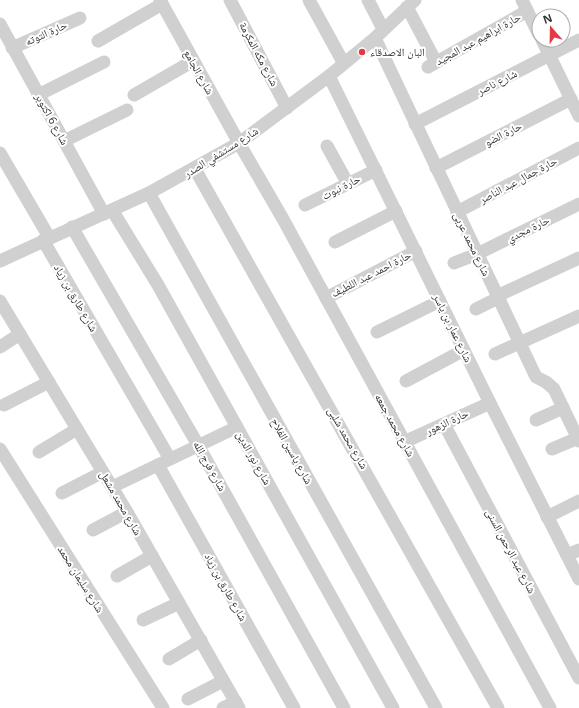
<svg xmlns="http://www.w3.org/2000/svg" width="579" height="708" font-family="'Open Sans','Noto Naskh Arabic',sans-serif">
<style>
.lines{fill:none;stroke-linecap:round;stroke-linejoin:round}
.minor{stroke:#d0d0d0;stroke-width:13}
.poi-dot{fill:#e63946;stroke:#fff;stroke-width:1.5}
.labels{text-anchor:middle;stroke-width:4;stroke-linejoin:round;paint-order:stroke}
.street-label{font-size:11px;fill:#333;stroke:#fff}
.poi-label{font-size:11px;fill:#333;stroke:#fff;text-anchor:start}
</style>
<rect width="100%" height="100%" fill="#fff"/>
<g class="lines">
<g class="minor">
<polyline points="160,0 239,143 283,219 550,708"/>
<polyline points="230,0 287,108"/>
<polyline points="309,0 343,62"/>
<polyline points="368,0 383,29"/>
<polyline points="522,0 539,35"/>
<polyline points="407,7 436,62"/>
<polyline points="0,24 104,214"/>
<polyline points="375,38 536,377 546,382 554,389 579,441"/>
<polyline points="542,40 579,116"/>
<polyline points="98,41 162,4"/>
<polyline points="12,48 80,18"/>
<polyline points="428,67 527,11"/>
<polyline points="329,76 490,403 579,579"/>
<polyline points="38,95 104,62"/>
<polyline points="134,95 193,61"/>
<polyline points="415,124 579,40"/>
<polyline points="64,141 127,110"/>
<polyline points="327,146 348,184"/>
<polyline points="0,153 49,237"/>
<polyline points="436,168 571,99"/>
<polyline points="195,169 498,708"/>
<polyline points="149,193 436,708"/>
<polyline points="305,205 376,170"/>
<polyline points="112,210 158,285 393,708"/>
<polyline points="457,212 579,148"/>
<polyline points="72,227 198,445 344,708"/>
<polyline points="43,240 170,459"/>
<polyline points="335,242 396,211"/>
<polyline points="0,261 149,193 239,143 329,76 375,38 415,0"/>
<polyline points="454,263 477,254 579,204"/>
<polyline points="497,296 579,258"/>
<polyline points="326,298 416,251"/>
<polyline points="0,301 127,512 239,708"/>
<polyline points="476,309 498,298"/>
<polyline points="377,332 440,301"/>
<polyline points="0,347 20,334"/>
<polyline points="495,354 579,316"/>
<polyline points="406,381 464,350"/>
<polyline points="4,405 49,382"/>
<polyline points="536,420 563,408"/>
<polyline points="444,424 579,678"/>
<polyline points="404,442 490,403"/>
<polyline points="0,449 163,708"/>
<polyline points="552,449 578,438"/>
<polyline points="39,452 77,429"/>
<polyline points="158,465 294,708"/>
<polyline points="112,487 237,427"/>
<polyline points="62,493 103,472"/>
<polyline points="547,517 579,501"/>
<polyline points="93,530 127,512"/>
<polyline points="567,555 579,550"/>
<polyline points="117,576 152,556"/>
<polyline points="143,620 179,603"/>
<polyline points="169,659 201,640"/>
<polyline points="188,699 223,681"/>
<polyline points="223,708 236,702"/>
</g>
</g>
<circle class="poi-dot" cx="362" cy="52" r="4"/>
<g class="labels">
<g class="street-label">
<text transform="translate(46 33) rotate(-24)" y="4">حارة التوته</text>
<text transform="translate(478 39) rotate(-29)" y="4">حارة ابراهيم عبد المجيد</text>
<text transform="translate(259 54) rotate(62)" y="4">شارع مكه المكرمة</text>
<text transform="translate(199 72) rotate(61)" y="4">شارع الجامع</text>
<text transform="translate(497 82) rotate(-27)" y="4">شارع ناصر</text>
<text transform="translate(52 119) rotate(61)" y="4">شارع 6 اكتوبر</text>
<text transform="translate(503 134) rotate(-27)" y="4">حارة الضو</text>
<text transform="translate(221 152) rotate(-32)" y="4">شارع مستشفي الصدر</text>
<text transform="translate(518 180) rotate(-28)" y="4">حارة جمال عبد الناصر</text>
<text transform="translate(341 187) rotate(-27)" y="4">حارة نبوت</text>
<text transform="translate(528 229) rotate(-26)" y="4">حارة مجدي</text>
<text transform="translate(472 244) rotate(64)" y="4">شارع محمد عربى</text>
<text transform="translate(371 274) rotate(-27)" y="4">حارة احمد عبد اللطيف</text>
<text transform="translate(76 298) rotate(60)" y="4">شارع طارق بن زياد</text>
<text transform="translate(453 328) rotate(64)" y="4">شارع عمار بن ياسر</text>
<text transform="translate(447 422) rotate(-25)" y="4">حارة الزهور</text>
<text transform="translate(395 425) rotate(61)" y="4">شارع محمد جمعه</text>
<text transform="translate(348 438) rotate(60)" y="4">شارع محمد شلبى</text>
<text transform="translate(292 451) rotate(61)" y="4">شارع ياسين الفلاح</text>
<text transform="translate(254 458) rotate(61)" y="4">شارع نور الدين</text>
<text transform="translate(210 466) rotate(61)" y="4">شارع فرج الله</text>
<text transform="translate(121 503) rotate(60)" y="4">شارع محمد مشعل</text>
<text transform="translate(511 551) rotate(62)" y="4">شارع عبد الرحمن السنى</text>
<text transform="translate(81 579) rotate(58)" y="4">شارع سليمان محمد</text>
<text transform="translate(226 587) rotate(61)" y="4">شارع طارق بن زياد</text>
</g>
<g class="poi-label">
<text x="370" y="56">البان الاصدقاء</text>
</g>
</g>
<g transform="translate(551 28) rotate(340)"><circle r="19" fill="#ffffff" stroke="#adadad"/>
<path d="M0-3L7 15L0 10L-7 15Z" fill="#e63946"/>
<text y="-6" font-size="11" font-weight="bold" text-anchor="middle" fill="#333333">N</text>
</g>
</svg>
